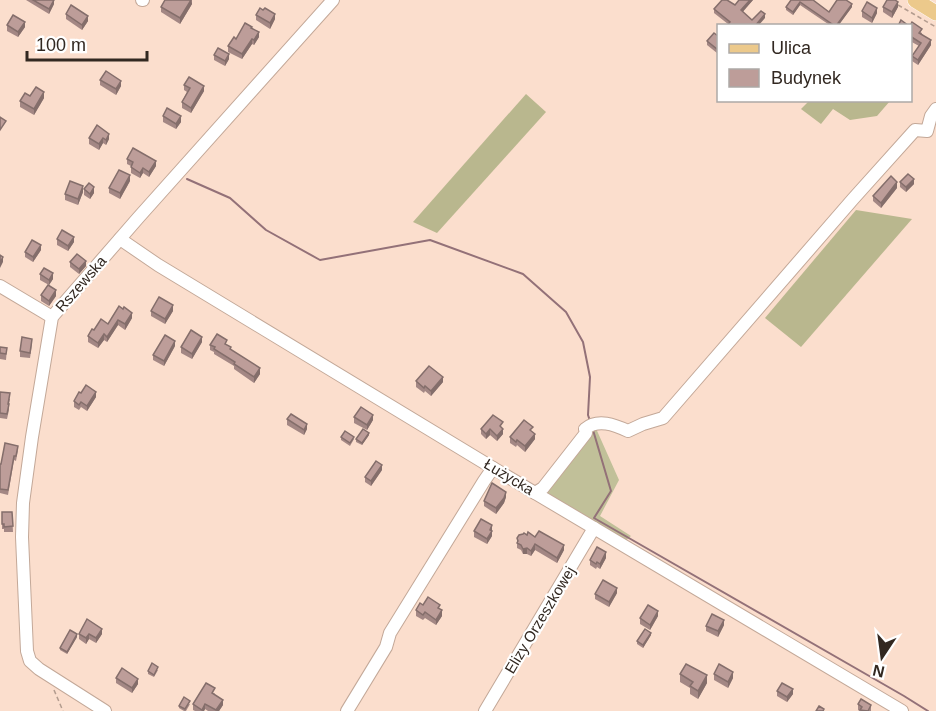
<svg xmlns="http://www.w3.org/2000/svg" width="936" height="711" font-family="Arial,sans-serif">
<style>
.green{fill:#c1c099}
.forest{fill:#b9b78e}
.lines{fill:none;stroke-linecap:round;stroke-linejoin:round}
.stream{stroke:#937178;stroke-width:2}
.minor-casing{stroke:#c3a898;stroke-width:14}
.major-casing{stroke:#fff;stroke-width:16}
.path{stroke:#b39c8f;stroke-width:1.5;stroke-dasharray:4.5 3;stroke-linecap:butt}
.minor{stroke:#fff;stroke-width:12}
.major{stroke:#ecc98b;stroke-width:15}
.wall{fill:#a38784}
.shaded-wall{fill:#846e6b}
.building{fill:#bd9d99;stroke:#846e6b;stroke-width:1.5}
.labels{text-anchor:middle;stroke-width:4.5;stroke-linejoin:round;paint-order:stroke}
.street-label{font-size:15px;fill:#322821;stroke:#fff}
</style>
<rect width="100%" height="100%" fill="#fbdecd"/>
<polygon class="green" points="594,424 619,480 600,516 631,536 624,542 539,492"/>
<g class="forest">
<polygon points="526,94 546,112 437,233 413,222"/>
<polygon points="809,101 810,100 890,101 877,116 850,120 833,109 821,124 801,109"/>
<polygon points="856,210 912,219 801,347 765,318"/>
</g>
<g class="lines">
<g class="stream">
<polyline points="187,179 230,198 266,230 320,260 430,240 523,274 566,312 583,342 590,377 588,415 590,421"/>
<polyline points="593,430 611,491 594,518 904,696 928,711"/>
</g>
<defs>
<g id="minor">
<polyline points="142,0 143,0"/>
<polyline points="120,239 158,265 493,468 902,711"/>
<polyline points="0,286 52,317"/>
<path d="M 535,493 L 543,488 L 586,433 L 585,429 C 598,418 615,425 628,431 L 643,424 L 663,418 L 853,199 L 915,130 L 927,131 L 931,116 L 936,109"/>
<polyline points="105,711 39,669 30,661 27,651 22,537 23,503 32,437 52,317 138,218 333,0"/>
<polyline points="347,711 386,647 390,633 484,481 493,468"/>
<polyline points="485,711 594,528"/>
</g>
<polyline id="major" points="915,0 936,13"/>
</defs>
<use href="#minor" class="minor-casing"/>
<use href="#major" class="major-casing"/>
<g class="path">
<polyline points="898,5 936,27"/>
<polyline points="54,690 63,711"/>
</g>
<use href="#minor" class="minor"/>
<use href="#major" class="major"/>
</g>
<g class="wall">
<polygon points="26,0 54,0 54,4 49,14"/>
<polygon points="192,0 192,4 180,24 161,12 161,7"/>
<polygon points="739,0 753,0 742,12 752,20 765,18 728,24 714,13 714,9 735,5"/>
<polygon points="791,0 813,0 829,12 852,7 838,26 831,26 800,5 793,15 786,10 786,7"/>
<polygon points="883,7 898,7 892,18 883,12"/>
<polygon points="862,11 877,13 872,23 862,17"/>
<polygon points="66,14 88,21 82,30 66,19"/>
<polygon points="256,15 275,19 270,29 256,20"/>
<polygon points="7,25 25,27 18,37 7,31"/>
<polygon points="910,26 922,33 922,34 931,45 918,65 912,61 912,56 919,46 910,41"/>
<polygon points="252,29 259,37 254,45 252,44 242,59 228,52 228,46 236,39"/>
<polygon points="718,35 718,51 717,53 707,45 707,41"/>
<polygon points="214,55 229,59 225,66 214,60"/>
<polygon points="100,80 121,86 116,95 100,85"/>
<polygon points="184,85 204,91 191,113 182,108 182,102 187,92 184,90"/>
<polygon points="30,96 44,98 34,115 20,107 20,101"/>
<polygon points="163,116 181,122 176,129 163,122"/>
<polygon points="97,125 109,139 106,145 103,143 99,150 89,144 89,138"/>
<polygon points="127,159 156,166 149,177 143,173 140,178 131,173 131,166 127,164"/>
<polygon points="130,181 120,199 109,193 109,188"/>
<polygon points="900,182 914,184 906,192 900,187"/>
<polygon points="897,188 881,208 873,201 873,196"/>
<polygon points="84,189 94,193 90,199 84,195"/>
<polygon points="83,192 78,205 65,200 65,194"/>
<polygon points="57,239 74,242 68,251 57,245"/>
<polygon points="41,250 33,262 25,257 25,252"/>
<polygon points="70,262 86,266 79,274 70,267"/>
<polygon points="40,274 53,279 49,285 40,280"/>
<polygon points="41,295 56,296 49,306 41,301"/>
<polygon points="119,306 132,318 125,330 118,325 107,342 104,340 98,348 88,342 88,336 108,324"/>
<polygon points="151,311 173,311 165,324 151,316"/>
<polygon points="202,342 192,359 181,353 181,347"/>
<polygon points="32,344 30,358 20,357 20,351"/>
<polygon points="210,345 227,345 231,350 260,374 254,383 234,369 234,366 214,354 214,352 210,350"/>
<polygon points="175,346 164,366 153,360 153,355"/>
<polygon points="0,347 7,348 6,360 0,359"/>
<polygon points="416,381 443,382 431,396 425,391 424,393 416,387"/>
<polygon points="0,392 10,399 9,404 9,410 7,419 0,418"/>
<polygon points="81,393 96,397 87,411 81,407 79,410 74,407 74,401"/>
<polygon points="354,417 373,420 367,430 354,423"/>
<polygon points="287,419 307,429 304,435 287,425"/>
<polygon points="502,428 503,434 497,441 490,435 486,439 481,434 481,429"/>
<polygon points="533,432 535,439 525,452 517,445 516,447 510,443 510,437"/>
<polygon points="369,435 362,445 356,442 356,439"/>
<polygon points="341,437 354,439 350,446 341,440"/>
<polygon points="18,450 16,461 14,460 8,495 0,493 0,464 1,464"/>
<polygon points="382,470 371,486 365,482 365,477"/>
<polygon points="506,497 504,503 496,514 484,506 484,501"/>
<polygon points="2,512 12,512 13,532 4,532 4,529 2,529"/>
<polygon points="492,525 492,536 487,544 474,537 474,531"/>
<polygon points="527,535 535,537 564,550 557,563 535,550 531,556 527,554 523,554 521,550 517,548 517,538"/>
<polygon points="606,558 600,569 597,567 596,569 590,565 590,560"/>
<polygon points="617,593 609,607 595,599 595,594"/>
<polygon points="423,605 440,609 442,616 436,625 425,618 423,620 416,616 416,610"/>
<polygon points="658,616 650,630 640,624 640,618"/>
<polygon points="724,625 718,637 706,631 706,626"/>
<polygon points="79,634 102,634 96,643 89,639 86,644 79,639"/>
<polygon points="651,635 643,648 637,644 637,641"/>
<polygon points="77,637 67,654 60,650 60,648"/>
<polygon points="158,670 154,677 148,674 148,671"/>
<polygon points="680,674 707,683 698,699 690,694 690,688 680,682"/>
<polygon points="714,674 733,678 728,688 714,680"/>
<polygon points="116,678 138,684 132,693 116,683"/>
<polygon points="777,691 793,694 787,702 777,696"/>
<polygon points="215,693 214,695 223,705 219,711 208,711 205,709 204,711 195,711 193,710 193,704"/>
<polygon points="190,704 186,711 184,711 179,708 179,706"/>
<polygon points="858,704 871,705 871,711 860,711 858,710"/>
</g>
<g class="shaded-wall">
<polygon points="54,0 54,4 49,14 49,9"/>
<polygon points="191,0 192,4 180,24 180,18"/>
<polygon points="750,0 753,0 741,14 741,10"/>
<polygon points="800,2 800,5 793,15 793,12"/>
<polygon points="898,2 898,7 892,18 892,12"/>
<polygon points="852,4 852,7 838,26 836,26"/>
<polygon points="877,8 877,13 872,23 872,18"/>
<polygon points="275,14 275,19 270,29 270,23"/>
<polygon points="765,14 765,18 758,26 755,26"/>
<polygon points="88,16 88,21 82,30 82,25"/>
<polygon points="25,22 25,27 18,37 18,32"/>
<polygon points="259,32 259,37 254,45 254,40"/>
<polygon points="252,39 252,44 242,59 242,54"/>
<polygon points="931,40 931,45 918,65 918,60"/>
<polygon points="229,54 229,59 225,66 225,61"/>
<polygon points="121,81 121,86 116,95 116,89"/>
<polygon points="204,86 204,91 191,113 191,108"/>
<polygon points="44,92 44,98 34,115 34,109"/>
<polygon points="181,116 181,122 176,129 176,124"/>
<polygon points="109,134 109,139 106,145 106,140"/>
<polygon points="103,138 103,143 99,150 99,144"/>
<polygon points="156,161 156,166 149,177 149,172"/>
<polygon points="143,168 143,173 140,178 140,173"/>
<polygon points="130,175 130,181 120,199 120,193"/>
<polygon points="914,179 914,184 906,192 906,187"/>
<polygon points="897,182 897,188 881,208 881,203"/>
<polygon points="83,186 83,192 78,205 78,199"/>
<polygon points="94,187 94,193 90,199 90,194"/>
<polygon points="74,237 74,242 68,251 68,246"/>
<polygon points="41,245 41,250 33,262 33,257"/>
<polygon points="3,257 3,262 0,268 0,263"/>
<polygon points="86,261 86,266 79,274 79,269"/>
<polygon points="53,273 53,279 49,285 49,280"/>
<polygon points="56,290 56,296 49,306 49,301"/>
<polygon points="173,305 173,311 165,324 165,319"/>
<polygon points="132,313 132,318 125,330 125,324"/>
<polygon points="118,320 118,325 107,342 107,337"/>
<polygon points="104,334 104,340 98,348 98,343"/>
<polygon points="202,337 202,342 192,359 192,354"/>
<polygon points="175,341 175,346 164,366 164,361"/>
<polygon points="260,368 260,374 254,383 254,377"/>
<polygon points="443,377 443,382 431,396 431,391"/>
<polygon points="96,392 96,397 87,411 87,406"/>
<polygon points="373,415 373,420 367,430 367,425"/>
<polygon points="307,424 307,429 304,435 304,430"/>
<polygon points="490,429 490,435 486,439 486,434"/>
<polygon points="503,429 503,434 497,441 497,436"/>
<polygon points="369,433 369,435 362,445 362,443"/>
<polygon points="535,434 535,439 525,452 525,446"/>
<polygon points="382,465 382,470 371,486 371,481"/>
<polygon points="506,492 506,497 504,503 496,514 496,508"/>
<polygon points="492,525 492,536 487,544 487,539"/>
<polygon points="535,544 535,550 531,556 531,551"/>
<polygon points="564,545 564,550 557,563 557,558"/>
<polygon points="527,548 527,554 523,554 523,549"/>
<polygon points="606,552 606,558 600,569 600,564"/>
<polygon points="617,588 617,593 609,607 609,602"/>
<polygon points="442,610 442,616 436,625 436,620"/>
<polygon points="658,611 658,616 650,630 650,625"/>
<polygon points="724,620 724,625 718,637 718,631"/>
<polygon points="102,629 102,634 96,643 96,638"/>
<polygon points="651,633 651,635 643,648 643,645"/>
<polygon points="77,634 77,637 67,654 67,652"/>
<polygon points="89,634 89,639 86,644 86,638"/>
<polygon points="733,672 733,678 728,688 728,682"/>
<polygon points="707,675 707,683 698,699 698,691"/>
<polygon points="138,679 138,684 132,693 132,688"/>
<polygon points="793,689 793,694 787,702 787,697"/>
<polygon points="223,700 223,705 219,711 216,711"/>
<polygon points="205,704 205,709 204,711 202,711"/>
</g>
<g class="building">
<polygon points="33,0 54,0 49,9"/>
<polygon points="165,0 191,0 180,18 161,7"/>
<polygon points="722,0 727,0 735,5 739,0 750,0 741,10 752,20 761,11 765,14 755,26 727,26 730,22 714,9"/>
<polygon points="791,0 813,0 829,12 837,0 846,0 852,4 836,26 835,26 800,2 793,12 786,7"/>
<polygon points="887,0 895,0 898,2 892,12 883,7"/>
<polygon points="867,2 877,8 872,18 862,11"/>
<polygon points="71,5 88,16 82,25 66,14"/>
<polygon points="260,8 263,10 265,8 275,14 270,23 256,15"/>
<polygon points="13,15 25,22 18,32 7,25"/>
<polygon points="901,20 909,26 898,26"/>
<polygon points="912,22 922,29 919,33 931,40 918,60 912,56 921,43 910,36 910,26"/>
<polygon points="245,23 252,27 251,28 259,32 254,40 252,39 242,54 228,46 234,37 236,39"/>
<polygon points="714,33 718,36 718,35 718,47 717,49 707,41"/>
<polygon points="218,48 229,54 225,61 214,55"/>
<polygon points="106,71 121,81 116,89 100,80"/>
<polygon points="189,77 204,86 191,108 182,102 190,88 184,85"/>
<polygon points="36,87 44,92 34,109 20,101 25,93 30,96"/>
<polygon points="167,108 181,116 176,124 163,116"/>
<polygon points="0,117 6,121 0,130"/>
<polygon points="97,125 109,134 106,140 103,138 99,144 89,138"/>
<polygon points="133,148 156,161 149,172 143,168 140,173 131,167 133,162 127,159"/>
<polygon points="119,170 130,175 120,193 109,188"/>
<polygon points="908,174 914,179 906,187 900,182"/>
<polygon points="891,176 897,182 881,203 873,196"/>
<polygon points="70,181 83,186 78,199 65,194"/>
<polygon points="89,183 94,187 90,194 84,189"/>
<polygon points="62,230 74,237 68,246 57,239"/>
<polygon points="32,240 41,245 33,257 25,252"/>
<polygon points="77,254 86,261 79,269 70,262"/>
<polygon points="0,255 3,257 0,263"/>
<polygon points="44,268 53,273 49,280 40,274"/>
<polygon points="48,285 56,290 49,301 41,295"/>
<polygon points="159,297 173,305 165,319 151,311"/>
<polygon points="119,306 123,309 124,307 132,313 125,324 118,320 107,337 104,334 98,343 88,336 92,329 94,330 101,319 108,324"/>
<polygon points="191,330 202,337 192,354 181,347"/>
<polygon points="217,334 227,340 225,344 231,347 230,349 260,368 254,377 234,364 235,362 214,349 215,347 210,345"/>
<polygon points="165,335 175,341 164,361 153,355"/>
<polygon points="22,337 32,339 30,353 20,351"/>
<polygon points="0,347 7,348 6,354 0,353"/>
<polygon points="429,366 443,377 431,391 425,386 424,388 416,381"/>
<polygon points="86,385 96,392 87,406 81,402 79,405 74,401 79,392 81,393"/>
<polygon points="0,392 10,393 8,404 9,404 7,414 0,413"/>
<polygon points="361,407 373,415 367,425 354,417"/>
<polygon points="291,414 307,424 304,430 287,419"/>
<polygon points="493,415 503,422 500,426 503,429 497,436 490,429 486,434 481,429"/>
<polygon points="524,420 533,427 530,430 535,434 525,446 517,440 516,442 510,437"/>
<polygon points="363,429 369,433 362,443 356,439"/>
<polygon points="345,431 354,437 350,443 341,437"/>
<polygon points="5,443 18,446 16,456 14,456 8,490 0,489 0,464 1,464"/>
<polygon points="376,461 382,465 371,481 365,477"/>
<polygon points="492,483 506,492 504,498 496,508 484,501"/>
<polygon points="2,512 12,512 13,526 4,527 4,524 2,524"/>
<polygon points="481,519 492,525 490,530 492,531 487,539 474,531"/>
<polygon points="539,531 564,545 557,558 535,544 531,551 527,548 523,549 521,545 517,543 518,541 517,538 519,535 523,534 524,533 527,535 528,532 535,537"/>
<polygon points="597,547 606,552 600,564 597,562 596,564 590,560"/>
<polygon points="603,580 617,588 609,602 595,594"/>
<polygon points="428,597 440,605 438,608 442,610 436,620 425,612 423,615 416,610 420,603 423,605"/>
<polygon points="648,605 658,611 650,625 640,618"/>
<polygon points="712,614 724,620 718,631 706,626"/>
<polygon points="87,619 102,629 96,638 89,634 86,638 79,634"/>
<polygon points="645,629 651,633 643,645 637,641"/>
<polygon points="70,630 77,634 67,652 60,648"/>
<polygon points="152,663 158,667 154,675 148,671"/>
<polygon points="686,664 707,675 698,691 690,686 693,682 680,674"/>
<polygon points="719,664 733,672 728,682 714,674"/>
<polygon points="122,668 138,679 132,688 116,678"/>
<polygon points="206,683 215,688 212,693 223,700 216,710 205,704 202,710 193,704"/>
<polygon points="782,683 793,689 787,697 777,691"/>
<polygon points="184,697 190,701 185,709 179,706"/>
<polygon points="861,699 871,705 868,711 860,710 862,707 858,704"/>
<polygon points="819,706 824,709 823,711 816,711"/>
</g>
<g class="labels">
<g class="street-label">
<text transform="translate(81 284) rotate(-49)" y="5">Rszewska</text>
<text transform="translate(509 477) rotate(31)" y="5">Łużycka</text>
<text transform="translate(540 620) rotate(-59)" y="5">Elizy Orzeszkowej</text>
</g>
</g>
<rect x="717" y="24" width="195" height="78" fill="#ffffff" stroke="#ada9a6" stroke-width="1.5"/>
<rect x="729" y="44" width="30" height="9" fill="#ecc98b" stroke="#ada9a6" stroke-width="1.5"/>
<text x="771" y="54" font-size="18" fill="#322821">Ulica</text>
<rect x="729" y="69" width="30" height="18" fill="#bd9d99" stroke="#ada9a6" stroke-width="1.5"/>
<text x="771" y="84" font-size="18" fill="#322821">Budynek</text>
<g transform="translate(882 657) rotate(193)" stroke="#ffffff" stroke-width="4.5" paint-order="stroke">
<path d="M0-4.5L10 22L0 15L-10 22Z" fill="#322821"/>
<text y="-9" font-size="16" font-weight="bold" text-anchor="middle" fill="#322821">N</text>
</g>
<path d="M27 51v9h120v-9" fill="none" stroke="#322821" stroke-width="3"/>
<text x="36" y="51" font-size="18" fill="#322821" stroke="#ffffff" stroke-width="4.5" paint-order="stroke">100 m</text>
</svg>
